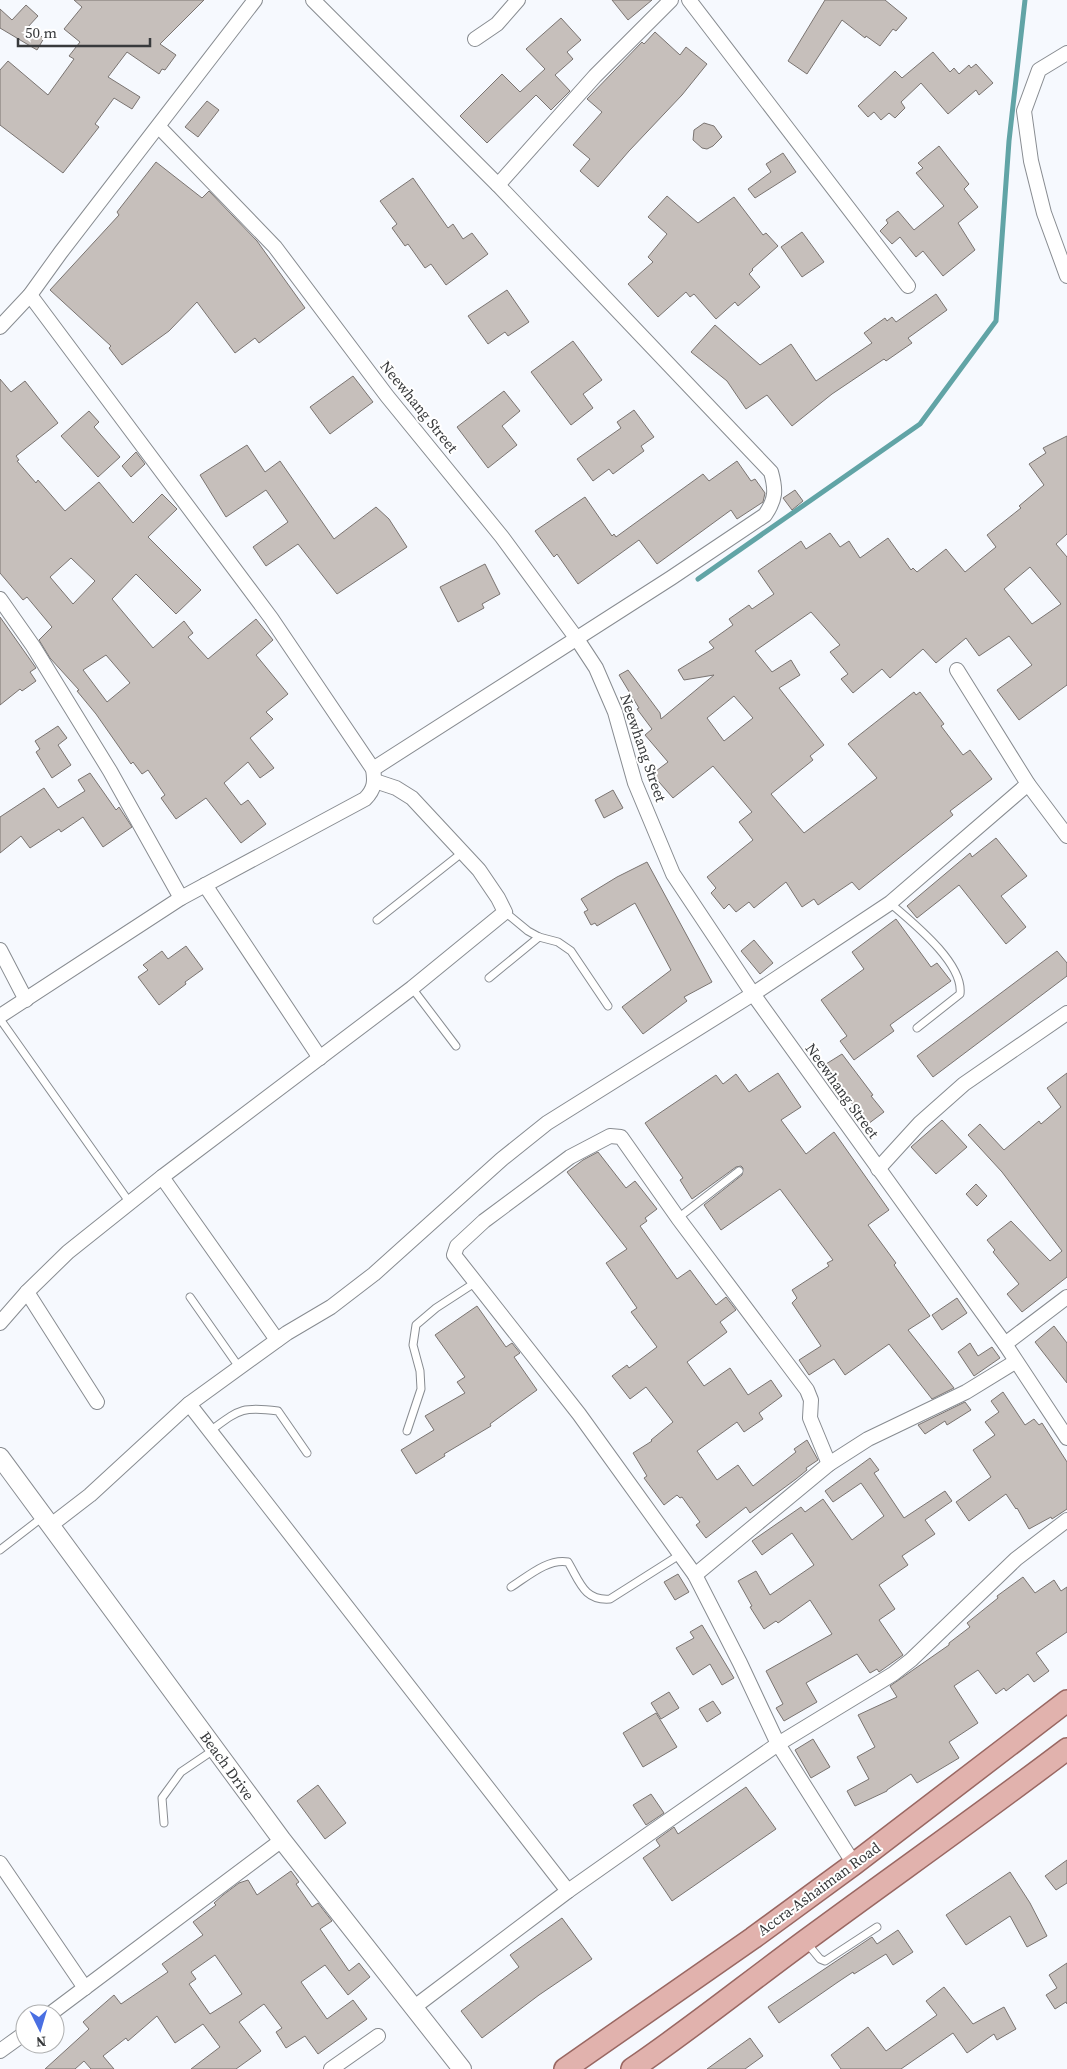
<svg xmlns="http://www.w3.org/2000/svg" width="1067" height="2069" font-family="'Source Serif 4',serif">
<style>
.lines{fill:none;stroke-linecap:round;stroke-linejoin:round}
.stream{stroke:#61a4a6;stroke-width:5}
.building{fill:#c6bfbb;stroke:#7a7471;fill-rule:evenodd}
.service-casing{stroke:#888c91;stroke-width:9}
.minor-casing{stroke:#888c91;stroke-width:16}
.tertiary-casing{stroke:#888c91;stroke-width:20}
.primary-casing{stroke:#996762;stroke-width:24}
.service{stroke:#fff;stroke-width:7}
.minor{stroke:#fff;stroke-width:14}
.tertiary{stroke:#fff;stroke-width:18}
.primary{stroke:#e1b2ad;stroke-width:21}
.labels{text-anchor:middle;stroke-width:4;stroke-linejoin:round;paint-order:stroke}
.street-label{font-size:15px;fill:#383a3c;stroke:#fff}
</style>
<rect width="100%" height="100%" fill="#f6f9fe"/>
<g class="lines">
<polyline class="stream" points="698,579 920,424 996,321 1009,141 1025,0"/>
</g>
<g class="building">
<polygon points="74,0 204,0 160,44 176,55 165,70 162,69 159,74 127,52 108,77 140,97 132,109 114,98 95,124 99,127 63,173 0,125 0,70 8,61 48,95 74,59 69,56 80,42 64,29 82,7"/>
<polygon points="612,0 652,0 628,20"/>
<polygon points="825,0 885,0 907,18 896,31 893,29 880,46 866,36 865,38 842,20 807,74 788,61"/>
<polygon points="26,5 38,16 27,28 44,38 37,50 0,28 0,9 12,20"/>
<polygon points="561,18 581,40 567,52 573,59 555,75 570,91 551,110 536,95 487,143 460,116 502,74 520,92 545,69 526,49"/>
<polygon points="655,32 680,55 686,47 707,64 682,95 629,151 598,187 580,171 590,159 573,145 602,112 587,99 642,42 644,44"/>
<polygon points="933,52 950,72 954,68 959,74 969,65 971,68 976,64 993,83 979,95 976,90 948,114 921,83 901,102 905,108 895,118 889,113 881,120 874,112 868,117 858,106 895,71 902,78"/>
<polygon points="207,101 219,110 198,137 185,127"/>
<polygon points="704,123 714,126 722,137 713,146 707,149 702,148 693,140 694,130"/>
<polygon points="939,146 969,184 964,189 978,207 958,223 975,250 943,276 923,251 916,257 900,237 892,244 880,231 888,223 886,220 898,211 914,230 944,206 916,173 923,168 918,163"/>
<polygon points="783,153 796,172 755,198 748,189 771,172 766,164"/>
<polygon points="156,162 202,198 209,191 257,241 305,308 259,343 255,338 235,353 197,302 169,331 122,365 109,348 111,346 50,290 119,215 117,212"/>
<polygon points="413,178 448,228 453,224 463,239 472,233 488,254 446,285 431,264 425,268 408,244 405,246 392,228 397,224 380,201"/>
<polygon points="667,196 698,223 734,197 763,235 766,233 778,246 752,269 753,270 749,274 760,287 738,306 735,302 716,319 694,294 690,297 686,292 658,317 628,284 653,262 648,257 667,234 648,217"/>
<polygon points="802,232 824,262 802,277 781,247"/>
<polygon points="507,290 529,322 508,336 505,332 488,344 468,316"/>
<polygon points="936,294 947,310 908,338 912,343 886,361 884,359 832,394 792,426 767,395 746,409 727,381 691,352 715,325 760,365 791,344 816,381 872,343 864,333 885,318 887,321 892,317 896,322"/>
<polygon points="573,341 602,380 583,394 593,408 571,425 531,372"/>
<polygon points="353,376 373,402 330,434 310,407"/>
<path d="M 0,379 L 11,392 L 25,381 L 58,423 L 16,456 L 19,460 L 17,461 L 36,483 L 38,480 L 65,511 L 99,482 L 133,523 L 162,494 L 177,509 L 148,537 L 201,590 L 176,614 L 136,574 L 112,599 L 153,648 L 184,621 L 193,633 L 188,637 L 208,659 L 256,619 L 273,640 L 256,655 L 288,694 L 266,712 L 273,719 L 250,738 L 274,768 L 260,778 L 248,762 L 224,783 L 241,805 L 248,800 L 266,824 L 241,843 L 206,798 L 176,819 L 161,798 L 165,795 L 148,770 L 142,774 L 133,762 L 131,764 L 96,714 L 77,691 L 79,690 L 50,658 L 39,640 L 52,627 L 27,597 L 23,600 L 0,573 ZM 71,558 L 95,581 L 73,604 L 50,577 ZM 106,655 L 130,683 L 107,702 L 83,670 Z"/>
<polygon points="504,391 520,411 502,426 517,445 488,468 457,427"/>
<polygon points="634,410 654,437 641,446 644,451 613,474 609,469 593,481 577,459 621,428 617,422"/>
<polygon points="89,411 99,422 94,427 120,457 98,477 61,436"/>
<path d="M 1067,436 L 1067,534 L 1056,544 L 1067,557 L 1067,685 L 1019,720 L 997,690 L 1032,665 L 1009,636 L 979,656 L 966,638 L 936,663 L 923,649 L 890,678 L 882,669 L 853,693 L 841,679 L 848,674 L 830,652 L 840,645 L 811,612 L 755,651 L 772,672 L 791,660 L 800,675 L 779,688 L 824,745 L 810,756 L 813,760 L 771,794 L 804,833 L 877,778 L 848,744 L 914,692 L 916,695 L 920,692 L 944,724 L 941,726 L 963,755 L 970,750 L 992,779 L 950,811 L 953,815 L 859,890 L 852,882 L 818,905 L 814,899 L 802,907 L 786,882 L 754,908 L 749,902 L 736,912 L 729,904 L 724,909 L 711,893 L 716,888 L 707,877 L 753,840 L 739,822 L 752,812 L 713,766 L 673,798 L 652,774 L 668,762 L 645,735 L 652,729 L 637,709 L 639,708 L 619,675 L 628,670 L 660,713 L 661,719 L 714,675 L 684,680 L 678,670 L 714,648 L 709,642 L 733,625 L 729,619 L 749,605 L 752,609 L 774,594 L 758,571 L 801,541 L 806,549 L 830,533 L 840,547 L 849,541 L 860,558 L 888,538 L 911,570 L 913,568 L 917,572 L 946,549 L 965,572 L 996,547 L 987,535 L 1021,508 L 1019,506 L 1044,485 L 1029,464 L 1046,453 L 1043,448 ZM 1030,567 L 1061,604 L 1032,624 L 1004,589 ZM 734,696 L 753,718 L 724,741 L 707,718 Z"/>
<polygon points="247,445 265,472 280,461 334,539 376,507 389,519 407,547 337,594 298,544 266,566 253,547 288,522 266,490 226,517 200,475"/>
<polygon points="136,452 145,464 131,477 122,466"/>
<polygon points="737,461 751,481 755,479 765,493 763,502 737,519 731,510 657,564 639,540 578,584 557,554 554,557 535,531 585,497 612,536 614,534 616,537 703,474 709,481"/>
<polygon points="795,490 803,501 792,510 783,498"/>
<polygon points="485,564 500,594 482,604 484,608 458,622 440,587"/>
<polygon points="0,617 36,668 30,672 36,681 22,691 20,689 0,705"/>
<polygon points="58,726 67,738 58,745 71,765 52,778 36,752 40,749 35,741"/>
<polygon points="90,773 116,810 119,807 132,827 103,847 83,817 61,832 59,829 30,848 21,836 0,853 0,817 44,788 58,808 85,791 78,780"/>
<polygon points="613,790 623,808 604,818 595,800"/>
<polygon points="996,838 1027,876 1001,896 1026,927 1006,944 959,885 917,918 907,906 970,853 972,857"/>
<polygon points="647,862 712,982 684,997 687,1001 643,1034 622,1007 671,970 635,903 597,926 595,923 591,925 584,912 588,910 581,899 617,877"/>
<polygon points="896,919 931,967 937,963 951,981 890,1025 894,1031 854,1060 840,1041 847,1036 821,1000 864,969 852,952"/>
<polygon points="754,940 773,963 760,974 741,951"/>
<polygon points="186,946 203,969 185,982 186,984 159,1005 138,977 148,970 143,965 162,951 168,959"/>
<polygon points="1057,951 1067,963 1067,976 933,1077 917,1056"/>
<polygon points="842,1054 873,1095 871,1096 884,1112 868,1124 835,1082 837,1081 826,1064"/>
<polygon points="778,1073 801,1107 781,1120 806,1154 834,1132 889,1210 868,1225 896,1263 894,1265 930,1316 908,1330 954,1388 932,1399 889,1344 845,1375 834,1359 809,1375 799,1360 821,1346 792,1303 797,1298 792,1290 829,1266 827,1263 833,1260 780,1189 721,1230 704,1205 742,1175 743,1168 741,1166 736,1167 692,1199 680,1180 683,1178 645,1123 716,1075 723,1084 736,1074 749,1092"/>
<polygon points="1067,1073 1067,1277 1022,1312 1007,1294 1019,1284 993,1252 995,1250 987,1240 1011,1221 1050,1261 1062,1251 1002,1172 968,1135 980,1124 1004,1150 1039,1121 1041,1124 1061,1107 1047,1088"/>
<polygon points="942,1120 967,1147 936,1174 911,1147"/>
<polygon points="598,1152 626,1188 635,1181 657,1209 645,1218 647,1221 640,1226 677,1279 690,1270 716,1305 726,1297 736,1310 720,1322 727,1332 687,1362 704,1386 730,1368 748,1395 771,1380 782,1396 759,1413 763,1419 744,1432 737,1422 697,1451 717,1480 738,1465 753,1486 796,1452 794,1449 807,1440 818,1460 806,1468 807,1470 796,1479 750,1513 746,1507 706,1538 696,1525 700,1522 682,1497 680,1498 677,1495 664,1505 644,1478 647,1476 633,1453 652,1441 651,1440 673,1422 646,1387 630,1399 612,1376 627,1365 629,1368 657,1347 631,1312 637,1308 606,1263 627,1249 567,1172 583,1160"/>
<polygon points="976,1184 987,1196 977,1206 966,1194"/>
<polygon points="957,1298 967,1313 942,1330 932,1315"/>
<polygon points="477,1306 506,1347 512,1343 520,1353 514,1357 537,1390 490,1424 491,1426 444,1454 445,1456 416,1474 401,1450 434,1430 425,1416 465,1393 457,1382 465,1377 435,1335"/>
<polygon points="1054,1326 1067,1343 1067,1383 1035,1342"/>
<polygon points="970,1343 978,1356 992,1347 1000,1358 974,1376 958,1352"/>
<polygon points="1003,1392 1025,1425 1034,1419 1039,1425 1042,1423 1067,1462 1067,1509 1052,1519 1051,1517 1029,1529 1017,1508 1016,1509 1006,1494 969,1521 956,1502 991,1477 973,1450 995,1435 985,1422 999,1412 991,1401"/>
<polygon points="965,1402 971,1410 947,1425 945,1421 925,1434 918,1425"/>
<polygon points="870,1458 879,1470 874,1473 904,1518 945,1491 952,1501 925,1520 935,1534 902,1556 908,1565 879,1585 895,1609 879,1620 903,1655 879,1672 877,1669 870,1673 857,1654 806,1683 817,1702 784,1721 776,1708 783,1704 766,1671 832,1634 810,1600 778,1623 776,1621 764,1629 750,1607 752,1606 738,1581 756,1571 770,1595 814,1565 792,1533 762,1555 752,1541 801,1507 805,1512 823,1499 852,1540 884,1516 861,1483 833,1502 825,1491"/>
<polygon points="678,1574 689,1592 675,1600 664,1582"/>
<polygon points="1023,1577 1035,1593 1054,1580 1061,1591 1067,1587 1067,1632 1036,1653 1049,1671 1034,1682 1028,1674 1006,1691 1004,1688 996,1694 978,1670 954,1686 978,1723 949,1742 959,1758 917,1783 911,1774 887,1790 887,1791 855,1806 847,1791 869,1779 857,1757 875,1747 858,1715 897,1697 890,1686 949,1645 949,1643 970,1627 967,1623 998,1598 997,1596"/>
<polygon points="702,1625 734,1678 722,1685 710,1664 693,1675 676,1648 694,1638 690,1632"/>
<polygon points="669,1692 679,1708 661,1719 651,1703"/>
<polygon points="713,1701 721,1713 707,1722 699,1709"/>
<polygon points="656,1713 677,1747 643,1767 623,1733"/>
<polygon points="813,1739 830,1767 811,1778 795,1750"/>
<polygon points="318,1785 346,1823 325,1839 297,1801"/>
<polygon points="746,1787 776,1829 672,1901 643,1858 660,1846 656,1840 674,1827 678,1834"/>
<polygon points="651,1794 664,1813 646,1825 633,1805"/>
<polygon points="1067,1860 1067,1883 1056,1890 1045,1876"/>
<path d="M 291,1871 L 299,1882 L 296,1884 L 312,1907 L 318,1903 L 332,1921 L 320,1929 L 349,1971 L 359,1963 L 370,1977 L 348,1995 L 325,1965 L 301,1982 L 327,2019 L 353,2000 L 367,2019 L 318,2054 L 305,2036 L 286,2048 L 276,2032 L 282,2028 L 264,2004 L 239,2022 L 261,2051 L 236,2069 L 191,2069 L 220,2047 L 203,2024 L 175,2043 L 157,2016 L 128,2041 L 126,2038 L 103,2056 L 114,2069 L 91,2069 L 84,2061 L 75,2069 L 45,2069 L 89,2029 L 83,2022 L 114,1995 L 121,2004 L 168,1972 L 162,1964 L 203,1935 L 193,1922 L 216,1905 L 214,1903 L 223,1895 L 239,1883 L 248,1880 L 257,1895 ZM 215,1955 L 242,1994 L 210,2014 L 189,1984 L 196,1979 L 191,1972 Z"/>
<polygon points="1010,1872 1030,1903 1047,1936 1027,1947 1010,1916 966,1945 946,1915"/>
<polygon points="562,1918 592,1959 539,1995 482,2038 461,2011 519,1967 510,1955"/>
<polygon points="898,1930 913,1952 893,1965 886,1954 854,1974 853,1972 838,1982 779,2023 768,2007 872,1937 877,1944"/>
<polygon points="1067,1963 1067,2004 1066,2002 1055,2009 1046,1995 1057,1988 1049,1975"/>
<polygon points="944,1987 973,2024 1004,2007 1016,2029 997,2040 994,2034 967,2053 953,2033 901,2069 841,2069 831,2055 868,2027 886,2051 937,2015 926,2001"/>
<polygon points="750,2038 763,2056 745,2069 707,2069"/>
</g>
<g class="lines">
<defs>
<g id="service">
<path d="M 890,903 C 912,922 964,963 960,994 L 917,1028"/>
<polyline points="505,912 528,931 539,937 558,942 571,951 608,1006"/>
<polyline points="377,920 463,852"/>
<polyline points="489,978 539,937"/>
<polyline points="412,988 456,1046"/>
<polyline points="0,1019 130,1203"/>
<polyline points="678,1218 739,1171"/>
<polyline points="190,1297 239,1367"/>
<path d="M 210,1431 C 239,1410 241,1406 278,1411 L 307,1453"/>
<polyline points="407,1431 421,1389 420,1371 413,1345 416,1325 436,1308 476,1282"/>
<polyline points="0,1550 44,1516"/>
<path d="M 511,1587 C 527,1577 548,1558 568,1562 C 580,1582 584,1601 610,1599 L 681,1554"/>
<polyline points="164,1823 162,1798 181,1772 215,1749"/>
<polyline points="806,1942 820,1959 825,1961 877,1927"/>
</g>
<g id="minor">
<path d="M 313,0 L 498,185 L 771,472 C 776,490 776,499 765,515 L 671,578 L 373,769"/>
<polyline points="689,0 908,286"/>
<polyline points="475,39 497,24 518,0"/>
<polyline points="1067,53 1039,70 1024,111 1031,161 1044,213 1067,276"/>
<polyline points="159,127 275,247 387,396 502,537 577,639 596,668 615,712 635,783 673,874 753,994 1005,1344 1067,1438"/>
<polyline points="498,185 595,76 671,0"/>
<polyline points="0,327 30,295 61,252 255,0"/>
<polyline points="0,599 33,646 110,771 181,898"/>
<polyline points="957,670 1028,784 1067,836"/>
<polyline points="205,885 320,1058"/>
<polyline points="0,950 26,1000"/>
<path d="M 0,1016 L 181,898 L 365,799 C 375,789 375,781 373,769 L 271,618 L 30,295"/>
<polyline points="878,1169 920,1123 964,1084 1067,1013"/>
<polyline points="162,1177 277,1340"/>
<polyline points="27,1292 97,1402"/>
<polyline points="0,1323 27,1292 68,1252 162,1177 412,988 505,912 498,898 479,870 412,798 396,788 375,781"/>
<polyline points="1005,1344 1067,1297"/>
<polyline points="189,1404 568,1891"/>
<polyline points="829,1464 810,1418 811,1400 807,1390 678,1218 621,1137 610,1136 570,1157 484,1221 457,1246 454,1255 458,1260 579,1414 695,1575 740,1663 778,1744 854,1864"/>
<polyline points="51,1525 90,1495 189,1404 287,1333 331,1307 374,1274 502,1159 547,1123 753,994 890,903 1028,784"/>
<polyline points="695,1575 829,1464 868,1439 966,1392 1015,1362"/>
<polyline points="0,1863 85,1988"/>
<polyline points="413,2008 568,1891 646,1836 778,1744 893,1674 911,1660 1016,1559 1067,1520"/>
<polyline points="50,2014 282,1840"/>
<polyline points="0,2051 25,2033"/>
<polyline points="331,2069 378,2036"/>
</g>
<polyline id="tertiary" points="0,1457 282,1840 462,2069"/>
<g id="primary">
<polyline points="565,2069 753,1938 854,1864 1067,1701"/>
<path d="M 632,2069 C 695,2026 754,1978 816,1933 C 899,1872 984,1812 1067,1749"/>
</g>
</defs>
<use href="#service" class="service-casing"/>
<use href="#minor" class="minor-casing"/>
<use href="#tertiary" class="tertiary-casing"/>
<use href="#primary" class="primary-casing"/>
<use href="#service" class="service"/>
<use href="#minor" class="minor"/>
<use href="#tertiary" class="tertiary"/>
<use href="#primary" class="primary"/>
</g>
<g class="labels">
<g class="street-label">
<text transform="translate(419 407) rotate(51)" y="5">Neewhang Street</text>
<text transform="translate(643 748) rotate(71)" y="5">Neewhang Street</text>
<text transform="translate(842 1091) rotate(54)" y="5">Neewhang Street</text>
<text transform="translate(227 1766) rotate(54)" y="5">Beach Drive</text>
<text transform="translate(819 1889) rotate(-36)" y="5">Accra-Ashaiman Road</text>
</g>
</g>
<g transform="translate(40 2029) rotate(175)"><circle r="24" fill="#ffffff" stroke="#afb0b1"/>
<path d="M0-4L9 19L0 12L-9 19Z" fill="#4a6fe2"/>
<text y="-8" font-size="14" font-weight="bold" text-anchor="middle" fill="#383a3c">N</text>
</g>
<path d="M18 38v8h132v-8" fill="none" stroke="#383a3c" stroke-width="2.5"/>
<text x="25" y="38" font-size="15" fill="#383a3c" stroke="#ffffff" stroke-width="4" paint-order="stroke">50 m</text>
</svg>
